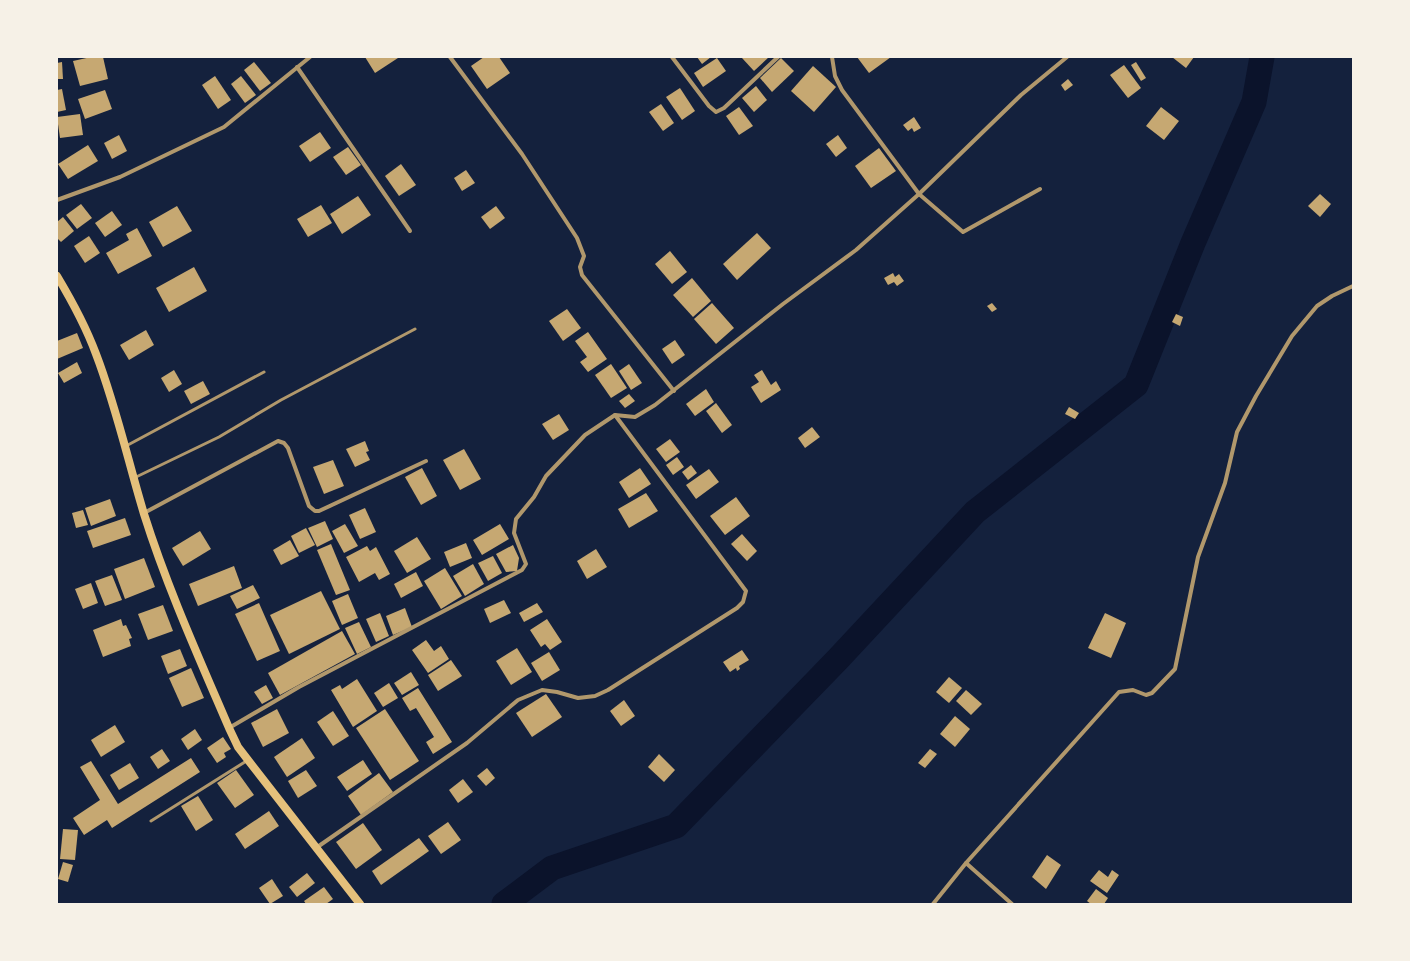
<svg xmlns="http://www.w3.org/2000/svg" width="1410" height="961" font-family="Arial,sans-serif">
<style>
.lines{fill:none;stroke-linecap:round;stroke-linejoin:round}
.river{stroke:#0b132b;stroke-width:25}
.building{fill:#c6a872}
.service{stroke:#b1986c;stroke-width:3}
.minor{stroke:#b1986c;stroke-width:4}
.secondary{stroke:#e5c07b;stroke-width:8}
</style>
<rect width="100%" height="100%" fill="#14213d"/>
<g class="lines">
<polyline class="river" points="504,904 552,868 676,826 838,659 975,512 1136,385 1193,243 1254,102 1262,57"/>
</g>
<g class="building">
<polygon points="91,57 103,57 108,79 80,86 73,61"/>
<polygon points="365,57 397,57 398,58 375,73"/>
<polygon points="484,57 499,57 510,73 487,89 471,66"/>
<polygon points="697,57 711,57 702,64"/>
<polygon points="744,57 769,57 754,71 742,58"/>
<polygon points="857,57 891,57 869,73"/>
<polygon points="1172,57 1194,57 1186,68"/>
<polygon points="717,58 726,71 703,87 694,73"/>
<polygon points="781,58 794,71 772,92 760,78"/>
<polygon points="62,62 63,79 57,79 57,63"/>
<polygon points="254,62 271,83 260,91 244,70"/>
<polygon points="1136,62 1146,78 1141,81 1131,65"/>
<polygon points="1124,65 1141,88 1128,98 1110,75"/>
<polygon points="813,66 836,87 814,112 791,91"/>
<polygon points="215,76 231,100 218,109 202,85"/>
<polygon points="241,76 256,95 245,103 231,84"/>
<polygon points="1068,79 1073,85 1065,91 1061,85"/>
<polygon points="756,86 767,100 754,112 742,98"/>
<polygon points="680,88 695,111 682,120 666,97"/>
<polygon points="62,89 66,110 57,112 57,90"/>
<polygon points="105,90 112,109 85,119 78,99"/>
<polygon points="661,104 674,123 663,131 649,112"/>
<polygon points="739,107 753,126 739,135 726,116"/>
<polygon points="1161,107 1179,121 1164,140 1146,126"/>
<polygon points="80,114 83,135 60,138 57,117"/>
<polygon points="914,117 921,128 914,132 912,128 908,131 903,125"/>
<polygon points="320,132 331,148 310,162 299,146"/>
<polygon points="119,135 127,151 112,159 104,143"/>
<polygon points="838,135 847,148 836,157 826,144"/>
<polygon points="88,145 98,161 68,179 58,164"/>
<polygon points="348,147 361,165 346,175 333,157"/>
<polygon points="879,148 896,171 871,188 855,166"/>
<polygon points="401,164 416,185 399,196 385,176"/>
<polygon points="466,170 475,183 462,191 454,178"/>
<polygon points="1320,194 1331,204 1320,217 1308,206"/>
<polygon points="358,196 371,215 342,234 330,214"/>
<polygon points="81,204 92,218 77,229 66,215"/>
<polygon points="321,205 332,223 308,237 297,219"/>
<polygon points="177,206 192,231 163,247 149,222"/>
<polygon points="496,206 505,218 490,229 481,217"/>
<polygon points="112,211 122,225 105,237 95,223"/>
<polygon points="63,217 74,231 61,242 57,238 57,222"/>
<polygon points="137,228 152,256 118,274 106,253 129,240 126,234"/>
<polygon points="757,233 771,248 737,280 723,264"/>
<polygon points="89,236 100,253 85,263 74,246"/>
<polygon points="670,251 687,272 672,284 655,264"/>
<polygon points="194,267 207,291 169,312 156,288"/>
<polygon points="893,273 895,277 899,274 904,281 897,286 894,282 888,285 884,278"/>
<polygon points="692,278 711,301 693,317 673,295"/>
<polygon points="712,303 734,328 716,344 694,319"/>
<polygon points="992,303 997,309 992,312 987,306"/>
<polygon points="567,309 581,328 563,341 549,321"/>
<polygon points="1176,314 1183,317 1180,326 1172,322"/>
<polygon points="146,330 154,345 129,360 120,345"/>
<polygon points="588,332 607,359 588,372 580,362 587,357 575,341"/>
<polygon points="77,333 83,348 57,359 57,341"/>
<polygon points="675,340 685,355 672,364 662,349"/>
<polygon points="77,362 82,373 64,383 58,373"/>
<polygon points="611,364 627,388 611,398 595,375"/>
<polygon points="629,364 642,383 631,390 619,371"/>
<polygon points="174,370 182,384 169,392 161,378"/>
<polygon points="762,370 771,385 776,381 781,390 761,403 751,387 759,382 754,375"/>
<polygon points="203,381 210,394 191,404 184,391"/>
<polygon points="706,389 714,402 695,416 686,404"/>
<polygon points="629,394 635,401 625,408 619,401"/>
<polygon points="716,403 732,425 722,433 706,411"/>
<polygon points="1069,407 1079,413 1075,419 1065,414"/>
<polygon points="559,414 569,430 553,440 542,424"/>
<polygon points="812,427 820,437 805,448 798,438"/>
<polygon points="670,439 680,452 666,462 656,449"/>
<polygon points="365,441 369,451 366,452 370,460 355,467 346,449"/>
<polygon points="464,449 481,479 460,490 443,460"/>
<polygon points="677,457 684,467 673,475 666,465"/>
<polygon points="333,460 344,486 324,494 313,467"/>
<polygon points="691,465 697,473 688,480 682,472"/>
<polygon points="422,468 437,496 421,505 405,477"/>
<polygon points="640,468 651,484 629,498 619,482"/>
<polygon points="709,469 719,482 696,499 686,485"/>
<polygon points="646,493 658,511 629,528 618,509"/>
<polygon points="736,497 750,516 725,535 710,516"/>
<polygon points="110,499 116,516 91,526 85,508"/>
<polygon points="365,508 376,532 360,539 349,515"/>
<polygon points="83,510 88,525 76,528 72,513"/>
<polygon points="125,518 131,535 93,548 87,531"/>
<polygon points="325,521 333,539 317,547 308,528"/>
<polygon points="345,524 358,546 344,553 332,531"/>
<polygon points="500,524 509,539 482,555 473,540"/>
<polygon points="306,528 315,545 299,553 291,536"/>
<polygon points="200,531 211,549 183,566 172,548"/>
<polygon points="742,534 757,551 747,561 731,544"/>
<polygon points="417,537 431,559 407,573 394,551"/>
<polygon points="290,540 299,556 281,565 273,550"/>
<polygon points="466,543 472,558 450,567 444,552"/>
<polygon points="331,544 350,590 336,595 317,550"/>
<polygon points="513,545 519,558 517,571 506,572 496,554"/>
<polygon points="367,546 370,551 376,547 390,574 379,580 375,573 359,582 346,557"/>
<polygon points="596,549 607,567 587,579 577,561"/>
<polygon points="493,556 502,573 488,581 478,563"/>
<polygon points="144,558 155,587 125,599 114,569"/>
<polygon points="473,564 484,584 465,596 453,576"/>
<polygon points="234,566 242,588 198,606 189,584"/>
<polygon points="445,568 462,596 441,609 424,581"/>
<polygon points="416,572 423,586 401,598 394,584"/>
<polygon points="112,575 122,600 105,606 95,581"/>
<polygon points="91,583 98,603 83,609 75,589"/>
<polygon points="253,585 260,598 237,609 230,596"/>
<polygon points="321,591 340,629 289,654 270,615"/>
<polygon points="348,594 358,618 342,625 332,601"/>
<polygon points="504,600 511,613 490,623 484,609"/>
<polygon points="259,603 280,651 257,661 235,614"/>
<polygon points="537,603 543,612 524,622 519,613"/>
<polygon points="163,605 173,631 148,640 138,614"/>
<polygon points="405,608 412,627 393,635 386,616"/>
<polygon points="380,613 389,636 376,642 366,619"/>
<polygon points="1105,613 1126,623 1111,658 1088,648"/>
<polygon points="121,619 123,626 126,625 132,638 129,639 131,646 103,657 93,630"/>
<polygon points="547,619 562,642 550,650 545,644 541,647 530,630"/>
<polygon points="359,622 371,647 357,654 345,628"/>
<polygon points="342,631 355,654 280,695 268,673"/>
<polygon points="426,640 434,651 441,646 449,659 428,673 412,650"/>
<polygon points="517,648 532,672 511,685 496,661"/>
<polygon points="180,649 187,666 168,674 161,656"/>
<polygon points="742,650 749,660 739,666 740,669 737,671 736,668 730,672 723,662"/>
<polygon points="549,652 560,670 542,681 531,663"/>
<polygon points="451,660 462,676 438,691 428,675"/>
<polygon points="191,668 204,698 182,707 169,678"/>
<polygon points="411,672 419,685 402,695 394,683"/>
<polygon points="949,677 962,688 949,703 936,692"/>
<polygon points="357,679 377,711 353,727 331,690 340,685 342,689"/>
<polygon points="389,683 398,698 383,707 374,693"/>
<polygon points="266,685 273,698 262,704 254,692"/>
<polygon points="418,688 452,742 433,754 426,742 434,737 416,708 410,711 402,698"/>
<polygon points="966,690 982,704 971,715 956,701"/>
<polygon points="546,694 562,717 532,737 516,713"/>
<polygon points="624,700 635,716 621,726 610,711"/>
<polygon points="277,709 289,733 263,747 251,723"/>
<polygon points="385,709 419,761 390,780 356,728"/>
<polygon points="333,711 349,736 333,746 317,722"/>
<polygon points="955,716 970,729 955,747 940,734"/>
<polygon points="115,725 125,742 101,757 91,740"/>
<polygon points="195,729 202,740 188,750 181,739"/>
<polygon points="223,737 231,749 224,753 226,757 217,763 207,748"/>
<polygon points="302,738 315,758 287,777 274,757"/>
<polygon points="162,749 170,761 158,769 150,757"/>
<polygon points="930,749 937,754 925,768 918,763"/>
<polygon points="659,754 675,770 664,782 648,767"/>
<polygon points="191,758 200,772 112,828 107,820 84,835 73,818 100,800 80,767 91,761 118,804"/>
<polygon points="363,760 372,774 347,791 337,777"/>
<polygon points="130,763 139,778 119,790 110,775"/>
<polygon points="487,768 495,778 486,786 477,776"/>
<polygon points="236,770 254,795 235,808 217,783"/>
<polygon points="306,770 317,786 298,798 288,781"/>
<polygon points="379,773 393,792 361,815 348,796"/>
<polygon points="463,779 473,792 458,803 449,790"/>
<polygon points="198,796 213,820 196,831 181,806"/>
<polygon points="269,811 279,826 245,849 235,834"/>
<polygon points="448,822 461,840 441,854 428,836"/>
<polygon points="363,823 382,850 356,869 336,842"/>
<polygon points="63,829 78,830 75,860 60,859"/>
<polygon points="419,838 429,851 381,885 372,871"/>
<polygon points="1047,855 1061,865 1046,889 1032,877"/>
<polygon points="63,862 73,865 68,882 58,879"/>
<polygon points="1099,870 1108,877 1112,870 1119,875 1107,893 1090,881"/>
<polygon points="307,873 315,883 297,897 289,887"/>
<polygon points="272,879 283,896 270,904 259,888"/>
<polygon points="324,887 333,899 326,904 306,904 304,901"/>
<polygon points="1096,889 1108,898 1104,904 1091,904 1087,901"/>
</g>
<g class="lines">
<g class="service">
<polyline points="126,446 264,372"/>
<polyline points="134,478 219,437 281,400 415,329"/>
<polyline points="151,821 248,760"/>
</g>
<g class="minor">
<polyline points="450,57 522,154 577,238 584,256 580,267 582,275 674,391"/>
<polyline points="672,57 709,106 716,112 724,108 778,57"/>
<polyline points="832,57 835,76 842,90 919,194 963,232 1040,189"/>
<polyline points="297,67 410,231"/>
<polyline points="57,200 120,177 224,127 310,57"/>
<polyline points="144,513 278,441 284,443 288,448 309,506 315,511 319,511 426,461"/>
<polyline points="229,728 299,687 522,570 526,564 514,533 516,519 534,497 546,476 585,435 615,415 635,417 655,405 783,304 856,250 919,194 1021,95 1067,57"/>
<polyline points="316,848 467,743 518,700 542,690 557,692 578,698 595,696 608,690 737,608 743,602 746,591 615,415"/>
<polyline points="966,863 1012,904"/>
<polyline points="933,904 966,863 1119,692 1133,690 1146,695 1152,693 1175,669 1198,557 1225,483 1237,432 1256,396 1292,336 1317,306 1332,296 1353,286"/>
</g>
<path class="secondary" d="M 57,276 C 72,301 86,327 96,354 C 116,406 128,461 144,514 C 167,587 199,658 229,728 L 238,747 L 248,760 L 360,904"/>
</g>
<rect width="1410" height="961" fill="none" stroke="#f6f1e7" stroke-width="116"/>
</svg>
